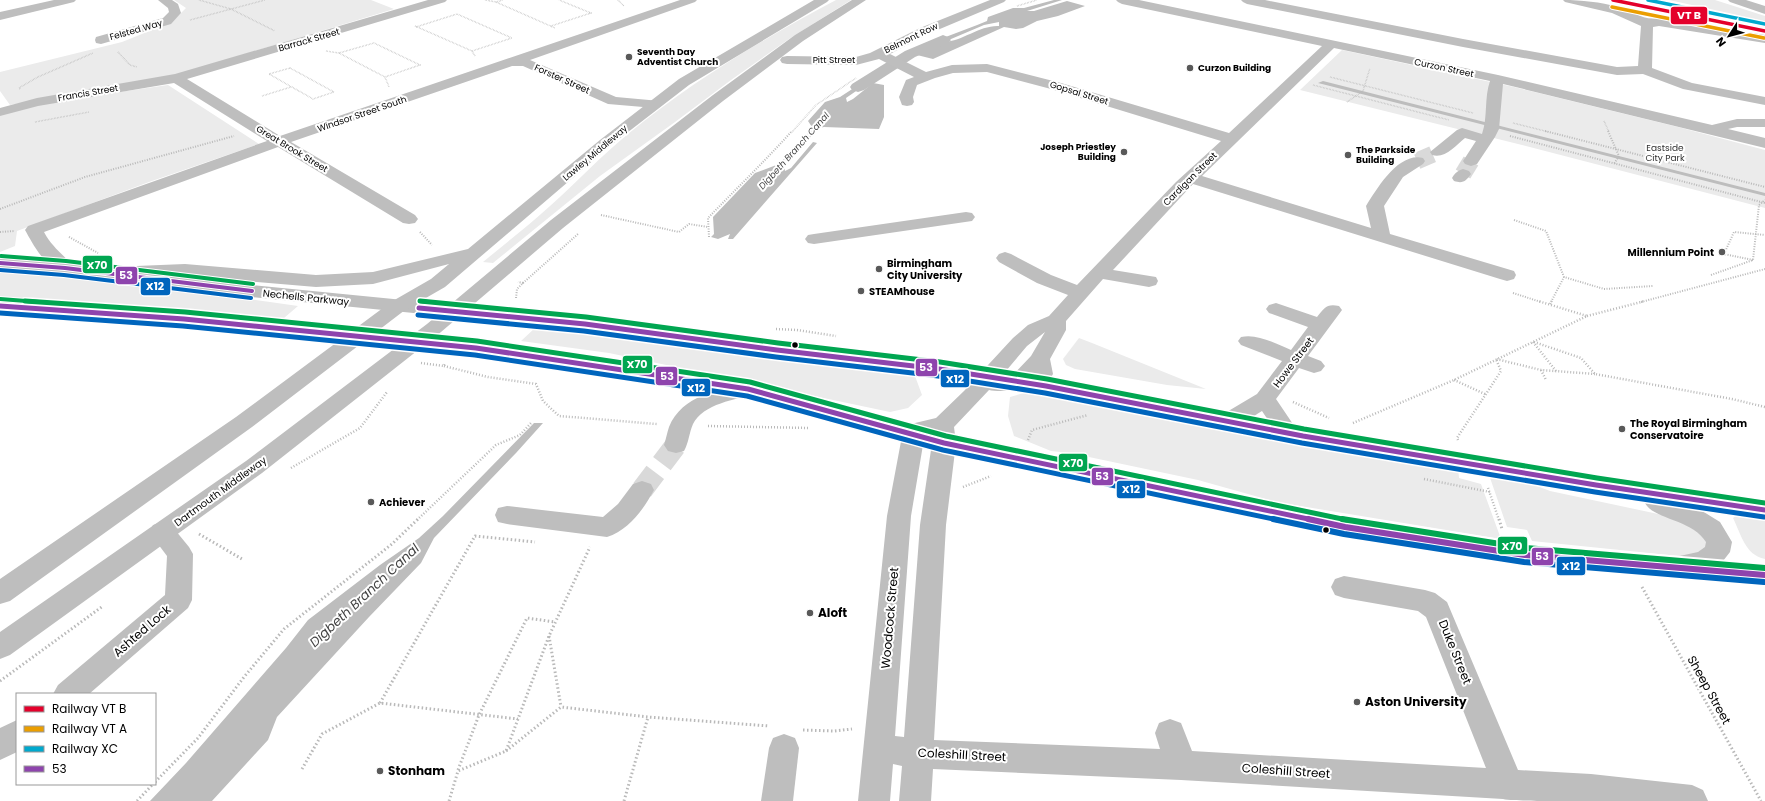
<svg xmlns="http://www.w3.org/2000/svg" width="1765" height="801" font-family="Poppins,sans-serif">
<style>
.green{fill:#ebebeb}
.water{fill:#bdbdbd;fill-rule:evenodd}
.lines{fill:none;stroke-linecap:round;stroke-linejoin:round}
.canal{fill:#bdbdbd;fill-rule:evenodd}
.minor-tunnel-far1{stroke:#d9d9d9;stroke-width:17;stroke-dasharray:17 8;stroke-linecap:butt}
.minor-tunnel{stroke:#d9d9d9;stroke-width:22;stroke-dasharray:22 11;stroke-linecap:butt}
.path-far3{stroke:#b9b9b9;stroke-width:1.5;stroke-dasharray:0.5 1;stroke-linecap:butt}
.path-far2{stroke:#b9b9b9;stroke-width:2;stroke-dasharray:1 1.5;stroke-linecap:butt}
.path-far1{stroke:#b9b9b9;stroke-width:2.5;stroke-dasharray:1 2;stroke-linecap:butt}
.path{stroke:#b9b9b9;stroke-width:3;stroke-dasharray:1.5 2.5;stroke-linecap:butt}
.minor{fill:#bebebe;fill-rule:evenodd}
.major{fill:#bebebe;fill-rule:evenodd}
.highway{fill:#bebebe;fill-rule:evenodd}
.bus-1-far2-casing{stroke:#fff;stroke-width:6}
.bus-1-far1-casing{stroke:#fff;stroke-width:8}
.bus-1-casing{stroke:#fff;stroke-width:10}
.bus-2-far2-casing{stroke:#fff;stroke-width:6}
.bus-2-far1-casing{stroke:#fff;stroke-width:8}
.bus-2-casing{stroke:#fff;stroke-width:10}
.bus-3-far2-casing{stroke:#fff;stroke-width:6}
.bus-3-far1-casing{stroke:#fff;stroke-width:8}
.bus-3-casing{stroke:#fff;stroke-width:10}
.bus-1-far2{stroke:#8e44ad;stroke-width:4}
.bus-1-far1{stroke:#8e44ad;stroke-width:5}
.bus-1{stroke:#8e44ad;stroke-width:6}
.bus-2-far2{stroke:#0065bd;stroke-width:4}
.bus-2-far1{stroke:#0065bd;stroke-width:5}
.bus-2{stroke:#0065bd;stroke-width:6}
.bus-3-far2{stroke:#00a651;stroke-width:4}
.bus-3-far1{stroke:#00a651;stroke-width:5}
.bus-3{stroke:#00a651;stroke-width:6}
.rail-1-casing{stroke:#fff;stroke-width:5.5}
.rail-2-casing{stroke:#fff;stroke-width:5.5}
.rail-3-casing{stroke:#fff;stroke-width:5.5}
.rail-1{stroke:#e4002b;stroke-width:3.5}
.rail-2{stroke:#eb9e00;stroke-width:3.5}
.rail-3{stroke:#00a9ce;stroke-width:3.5}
.poi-dot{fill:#595959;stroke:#fff;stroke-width:1.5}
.bus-dot{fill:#000;stroke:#fff;stroke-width:1.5}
.labels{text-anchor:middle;stroke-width:4;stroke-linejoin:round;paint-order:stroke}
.far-street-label{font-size:9px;fill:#000;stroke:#fff}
.far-poi-label{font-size:9px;font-weight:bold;fill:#000;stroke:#fff;text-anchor:start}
.far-park-label{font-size:9px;fill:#313131;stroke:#fff}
.far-water-label{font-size:9px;font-style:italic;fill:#424242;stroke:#fff}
.poi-label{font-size:10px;font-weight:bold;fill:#000;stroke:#fff;text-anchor:start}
.street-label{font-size:10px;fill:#000;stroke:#fff}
.near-poi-label{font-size:12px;font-weight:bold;fill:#000;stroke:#fff;text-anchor:start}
.near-street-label{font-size:12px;fill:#000;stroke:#fff}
.near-water-label{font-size:13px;font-style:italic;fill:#424242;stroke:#fff}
.line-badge{stroke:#fff;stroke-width:1.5}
.badge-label{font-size:11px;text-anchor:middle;font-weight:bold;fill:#fff}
</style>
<rect width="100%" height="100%" fill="#fff"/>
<g class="green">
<polygon points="174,0 371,0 394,9 166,78 10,105 0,91 0,72 122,42 172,22 186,8"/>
<path d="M 836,0 L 851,0 L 789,39 L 731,80 L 675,122 L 600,176 L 493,263 L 483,262 C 506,243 529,225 550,206 C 577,182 601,156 628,134 C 692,81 763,39 836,0 Z"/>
<polygon points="1669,0 1715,0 1765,16 1765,21"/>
<polygon points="1342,50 1514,87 1678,127 1765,150 1765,208 1514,143 1300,90"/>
<polygon points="168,85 259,144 149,182 17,231 15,246 0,252 0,115 36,104"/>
<polygon points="0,271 172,288 298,306 277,324 157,311 0,298"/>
<polygon points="535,328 638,337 915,376 922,395 908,408 890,412 609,353 521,341"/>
<polygon points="1079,338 1092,343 1206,389 1167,385 1075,369 1066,365 1063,359"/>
<polygon points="1040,391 1458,466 1459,478 1481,484 1501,539 1276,502 1198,480 1070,453 1051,451 1014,436 1008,416 1010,397 1027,392"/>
<polygon points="1488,472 1508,475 1550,491 1677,518 1701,526 1710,543 1698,558 1532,541 1527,530 1507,527"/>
<path d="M 1739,514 L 1765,519 L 1765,559 C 1745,555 1741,534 1733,518 Z"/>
</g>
<g class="water">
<path d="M 1054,0 L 1062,0 L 1027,11 L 1034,11 L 1067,1 L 1085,6 L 1058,16 L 1037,21 L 1023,28 L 1016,29 L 1004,27 L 933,59 L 917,55 L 912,56 L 909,53 C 934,40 961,32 987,21 L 988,17 L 1013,8 L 1024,8 ZM 999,22 L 999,26 C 980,25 963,41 944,42 L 984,25 Z"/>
<polygon points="886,67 888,69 846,98 847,102 853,99 873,83 884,85 884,117 879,129 824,127 819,128 784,165 785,171 791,168 813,142 817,143 733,239 728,239 730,234 718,239 711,237 714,234 713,217 755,173 779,164 809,132 812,127 808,121 825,102 840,97"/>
<polygon points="1323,81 1765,193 1765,196 1318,83"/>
<polygon points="534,423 543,423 516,453 434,538 421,563 369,617 277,717 268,740 212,801 150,801 186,763 286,648 308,620 380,565 419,538 443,516"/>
</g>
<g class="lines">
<polygon class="canal" points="943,35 948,37 951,40 948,43 915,57 864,90 858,92 852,90 850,87 852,84 905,51"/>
<g class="minor-tunnel-far1">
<polyline points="1417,161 1438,152"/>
<polyline points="1463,174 1471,161"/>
</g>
<polyline class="minor-tunnel" points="642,490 676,445"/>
<g class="path-far3">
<polyline points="199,0 231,9 275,31"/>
<polyline points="485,0 496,2 555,28"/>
<polyline points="618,0 624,6"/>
<polyline points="496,2 503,0"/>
<polyline points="1017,6 1037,0"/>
<polyline points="190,20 265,0"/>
<polyline points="415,26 472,51 475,56"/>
<polyline points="551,26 591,13 559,0"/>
<polyline points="416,27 457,14 512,38 472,51"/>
<polyline points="326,51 339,53 385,77 389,87"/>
<polyline points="118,52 130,65 137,67"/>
<polyline points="339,53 374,43 420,65 385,77"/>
<polygon points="290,68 334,92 313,99 269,74"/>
<polyline points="1330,77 1473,113"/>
<polyline points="1313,85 1449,120"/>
<polyline points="20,89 19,88 38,77 93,53"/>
<polyline points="262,96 291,87"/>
<polyline points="1347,102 1363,91 1370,68"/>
<polyline points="1604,121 1609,132"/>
<polyline points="35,122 89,112"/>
<polyline points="1513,123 1549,132"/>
<polyline points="792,132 816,105 856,78"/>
</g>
<g class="path-far2">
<polyline points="1545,131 1765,187"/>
<polyline points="1608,131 1619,156 1614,164"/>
<polyline points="1510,136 1765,203"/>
<polyline points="0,209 85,177 234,136"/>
<polyline points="601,215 679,232 689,224 708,227"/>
<polyline points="1514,220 1546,231 1564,277 1604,289 1653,286"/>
<polyline points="0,232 15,231"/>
<polyline points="420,232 432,245"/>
<polyline points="69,237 98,253"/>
<path d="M 709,237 L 708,218 C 736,189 765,161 792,131"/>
<polyline points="1753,260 1724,254 1734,232 1765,235"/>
<polyline points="1711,275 1753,260 1759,205 1765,200"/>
<polyline points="523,283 578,234"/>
<polyline points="1513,293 1541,302"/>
<polyline points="516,298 517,289 523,283 518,282"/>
<polyline points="1551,302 1564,277"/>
<polyline points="1641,302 1765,269"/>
</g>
<g class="path-far1">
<polyline points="1550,304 1552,301"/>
<polyline points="1587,316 1645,301"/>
<polyline points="776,329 797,330 836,336"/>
<polyline points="1533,342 1556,371"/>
<polyline points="1534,342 1581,358 1595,374 1732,399 1765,407"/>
<polyline points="421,363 444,366 445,364"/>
<polyline points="444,366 488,377 536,384 543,401 559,416 657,424"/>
<polyline points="1541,370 1546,380"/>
<polyline points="1454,380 1485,394"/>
<polyline points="1293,402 1329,418"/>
<polyline points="1353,423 1454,380 1587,316 1538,301"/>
<polyline points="708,426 809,428"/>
<polyline points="1028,440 1032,430 1088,415"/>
<polyline points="1458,440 1457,438 1501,371 1496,359 1541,370 1595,374"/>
<polyline points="291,468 360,428 387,392"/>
<polyline points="1424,479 1490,492"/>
<polyline points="963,487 991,476"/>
<polyline points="1488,488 1499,520"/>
<polyline points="417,520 496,445 520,435 532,422"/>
</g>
<g class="path">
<polyline points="1499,519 1502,529"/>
<polyline points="199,534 242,559"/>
<polyline points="1642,587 1761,801"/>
<polyline points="549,636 561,707"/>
<polyline points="0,681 103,606"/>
<polyline points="380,703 475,536 535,542"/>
<polyline points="803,730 834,731 852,729"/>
<polyline points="506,751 561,707 648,717 769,726"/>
<polyline points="302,769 322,734 380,703 518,719"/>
<polyline points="458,770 479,715 527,618 555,622"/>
<polyline points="155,782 198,738 244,677 284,629 392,544 418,519"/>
<polyline points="137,801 153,784"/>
<polyline points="449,801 458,771 506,751 549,636 590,547"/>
<polyline points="624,801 648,717"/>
</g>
<g class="minor">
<polygon points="54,0 76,0 74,2 0,20 0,12"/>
<polygon points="158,0 172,0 178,4 181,13 171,24 101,44 96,43 95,40 96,37 163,18 169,12 168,8"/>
<path d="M 428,0 L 447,0 L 445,2 L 187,79 L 280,136 L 680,0 L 697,0 L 695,2 L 530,60 L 616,97 L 660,101 L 662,104 L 660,107 L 655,108 L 608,104 L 523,66 L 512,66 L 291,142 L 415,215 L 418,219 L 415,223 L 409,224 L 403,223 L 278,147 L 44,232 C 53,249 65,255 74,268 L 72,272 C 50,277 34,246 25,230 L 28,226 L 267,141 L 174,83 L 38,106 L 0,116 L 0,108 L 37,98 L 175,74 Z"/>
<path d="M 990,0 L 1006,0 L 1004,2 L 928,34 L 890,54 L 926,72 L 952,65 L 987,64 L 1061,83 L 1229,133 L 1322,46 L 1122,4 L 1118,2 L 1116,0 L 1139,0 L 1498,75 L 1712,125 L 1737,119 L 1765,119 L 1765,127 L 1737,127 L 1728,129 L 1765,138 L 1765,148 L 1503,84 L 1499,129 L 1495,137 L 1477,164 L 1471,166 L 1465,164 L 1463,161 L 1476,141 L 1465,138 C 1455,146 1445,159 1432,155 L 1430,152 L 1457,130 L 1462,128 L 1482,134 C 1488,117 1484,98 1490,81 L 1334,48 L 1202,176 L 1371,228 L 1366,206 C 1377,189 1398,152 1423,158 L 1425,161 L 1423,164 L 1403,177 L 1384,206 L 1390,234 L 1514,271 L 1516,275 L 1514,279 L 1507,281 L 1500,279 L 1193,184 L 1113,270 L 1156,277 L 1158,281 L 1156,285 L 1149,287 L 1103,279 L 1066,321 L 1066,330 L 1050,359 L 1053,374 L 1050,379 L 1042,381 L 1034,378 C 1032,381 1030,384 1028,386 C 1021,391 998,392 989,390 L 954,427 L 956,443 L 946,525 L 934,740 L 1160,749 L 1155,733 L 1159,723 L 1170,719 L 1181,723 L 1192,751 L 1486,768 L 1426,617 L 1418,611 L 1344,598 L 1335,595 L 1331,587 L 1335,579 L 1344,576 L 1425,590 L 1435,593 L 1447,602 L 1518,770 L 1591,774 L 1692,785 L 1703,790 L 1708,801 L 1537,801 C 1528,800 1511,801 1503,799 L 1181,780 L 933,769 L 931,801 L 899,801 L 902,766 L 893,764 L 890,801 L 858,801 L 887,516 L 902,436 L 905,430 L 915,423 L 936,418 L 964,391 L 1013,338 L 1028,325 L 1049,316 L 1068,295 L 1037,283 L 999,262 L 996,258 L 999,254 L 1005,252 L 1011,254 L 1051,275 L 1077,285 L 1176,182 L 1221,141 L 1051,89 L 987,72 L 953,73 L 935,78 L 917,85 L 913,97 L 914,102 L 912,105 L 907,106 L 902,105 L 899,97 L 906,80 L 914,77 L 879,59 L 856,65 L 787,64 L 782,63 L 780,60 L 782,57 L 787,56 L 856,57 L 870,53 L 920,28 ZM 1045,332 L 1031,356 L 1012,376 L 1000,378 L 1027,346 ZM 932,434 L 932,443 L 920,525 L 904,737 L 895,736 L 911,516 L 924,439 Z"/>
<path d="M 1241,0 L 1265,0 L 1463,39 L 1617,67 L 1638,66 L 1641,26 L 1612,13 L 1565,2 L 1563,0 C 1582,0 1600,2 1618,7 C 1634,11 1642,21 1659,18 L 1765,35 L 1765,43 L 1659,26 L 1653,27 L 1652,68 L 1692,83 L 1765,97 L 1765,105 L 1683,89 L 1643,74 L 1617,75 L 1463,47 L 1247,4 L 1243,2 Z"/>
<polygon points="1728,0 1746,0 1765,6 1765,14 1730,2"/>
<path d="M 1463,169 L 1469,171 L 1471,174 C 1466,181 1463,184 1454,181 L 1452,178 C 1455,173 1457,171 1463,169 Z"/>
<polygon points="966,212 972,213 975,217 972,221 814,244 808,243 805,239 808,235 814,234"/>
<path d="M 1276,303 L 1317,317 C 1324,308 1327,303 1339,306 L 1342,310 L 1308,356 L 1321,361 L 1325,366 L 1321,371 L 1314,373 L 1299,368 L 1276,399 L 1299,433 L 1296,438 L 1288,441 L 1280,438 L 1262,411 C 1249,419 1236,431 1220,426 L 1217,421 L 1220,416 L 1257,394 L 1282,361 L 1241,345 L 1238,341 L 1241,337 C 1257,333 1276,344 1291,350 L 1308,327 L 1269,313 L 1266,309 L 1269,305 Z"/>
<path d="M 748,382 L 756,384 L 759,389 L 756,394 C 736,399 703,404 693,424 C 689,433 689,442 684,451 L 676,453 L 668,451 L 664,445 C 666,439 667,433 669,427 C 682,395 719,390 748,382 Z"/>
<path d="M 642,481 L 651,484 L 654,490 C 643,510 629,530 607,537 L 507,524 L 498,522 L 495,515 L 498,508 L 507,506 L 603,517 L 618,504 L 633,484 Z"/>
<polygon points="162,522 171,525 189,547 193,554 192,600 188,608 89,694 53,694 58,685 165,595 167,556 149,532 153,525"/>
<polygon points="17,720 17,752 0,760 0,728"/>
<polygon points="784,734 795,738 799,748 793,801 761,801 769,748 773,738"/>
</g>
<path class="major" d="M 0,257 L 65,262 L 220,282 L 585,318 L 777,344 L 939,362 L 1046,379 L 1303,428 L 1596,476 L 1765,501 L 1765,519 L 1699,509 L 1720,522 L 1732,542 L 1730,552 L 1723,561 L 1765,565 L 1765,585 L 1525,565 L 1345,537 L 944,451 L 747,396 L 623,376 L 476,354 L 184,325 L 0,312 L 0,300 L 184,313 L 476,342 L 623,362 L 748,382 L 944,435 L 1345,517 L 1525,545 L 1675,557 L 1698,552 L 1705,547 L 1706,542 C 1692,519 1654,520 1645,503 L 1646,501 L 1303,444 L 1046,393 L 939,376 L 777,356 L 585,330 L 220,294 L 65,274 L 0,269 Z"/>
<g class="highway">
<polygon points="814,0 829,0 827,2 689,85 610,146 445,287 405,310 252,427 10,601 0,604 0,579 236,417 391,302 431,279 449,264 373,284 316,287 185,276 112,279 105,277 103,273 105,269 112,267 185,264 316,275 373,272 468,249 600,140 679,79"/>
<polygon points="852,0 866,0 803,41 723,101 563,228 441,332 262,473 10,655 0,659 0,632 246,461 427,324 551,220 713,95 795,35"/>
</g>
<defs>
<polyline id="bus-1-far2" points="0,263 65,268 252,291"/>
<g id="bus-1-far1">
<polyline points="0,306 184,319 476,348 748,389 944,443 1313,520"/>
<polyline points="419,308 585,324 777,350 939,369 1046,386 1303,436 1596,485 1765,510"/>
</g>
<polyline id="bus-1" points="1308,519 1345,527 1525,555 1765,575"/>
<polyline id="bus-2-far2" points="0,270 64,275 251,298"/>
<g id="bus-2-far1">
<polyline points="0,313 183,326 475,355 747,396 943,450 1278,520"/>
<polyline points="418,315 584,331 776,357 938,376 1045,393 1302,443 1595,492 1764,517"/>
</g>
<polyline id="bus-2" points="1273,519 1344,534 1524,562 1764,582"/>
<g id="bus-3-far2">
<polyline points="1,256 66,261 253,284"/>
<polyline points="0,299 39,302"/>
<polyline points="420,301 428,302"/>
</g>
<g id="bus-3-far1">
<polyline points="25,301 185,312 477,341 750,382 946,436 1347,520"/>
<polyline points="420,301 586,317 778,343 940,362 1047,379 1304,429 1597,478 1765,503"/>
</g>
<polyline id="bus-3" points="1342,519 1526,548 1765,568"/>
</defs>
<use href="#bus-1-far2" class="bus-1-far2-casing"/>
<use href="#bus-1-far1" class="bus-1-far1-casing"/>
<use href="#bus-1" class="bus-1-casing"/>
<use href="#bus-2-far2" class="bus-2-far2-casing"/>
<use href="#bus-2-far1" class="bus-2-far1-casing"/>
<use href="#bus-2" class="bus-2-casing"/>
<use href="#bus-3-far2" class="bus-3-far2-casing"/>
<use href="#bus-3-far1" class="bus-3-far1-casing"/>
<use href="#bus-3" class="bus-3-casing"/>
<use href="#bus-1-far2" class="bus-1-far2"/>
<use href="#bus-1-far1" class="bus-1-far1"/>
<use href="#bus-1" class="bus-1"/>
<use href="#bus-2-far2" class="bus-2-far2"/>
<use href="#bus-2-far1" class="bus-2-far1"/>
<use href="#bus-2" class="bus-2"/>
<use href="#bus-3-far2" class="bus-3-far2"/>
<use href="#bus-3-far1" class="bus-3-far1"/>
<use href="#bus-3" class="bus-3"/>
<defs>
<polyline id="rail-1" points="1613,0 1765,31"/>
<polyline id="rail-2" points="1612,7 1764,38"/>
<polyline id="rail-3" points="1648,0 1765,24"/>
</defs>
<use href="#rail-1" class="rail-1-casing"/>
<use href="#rail-2" class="rail-2-casing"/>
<use href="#rail-3" class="rail-3-casing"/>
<use href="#rail-1" class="rail-1"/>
<use href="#rail-2" class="rail-2"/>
<use href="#rail-3" class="rail-3"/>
</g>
<g class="poi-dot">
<circle cx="629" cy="57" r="4"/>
<circle cx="1190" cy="68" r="4"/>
<circle cx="1124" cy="152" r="4"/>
<circle cx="1348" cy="155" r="4"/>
<circle cx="1722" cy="252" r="4"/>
<circle cx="879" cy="269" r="4"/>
<circle cx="861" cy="291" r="4"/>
<circle cx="1622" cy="429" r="4"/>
<circle cx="371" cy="502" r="4"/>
<circle cx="810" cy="613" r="4"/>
<circle cx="1357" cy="702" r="4"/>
<circle cx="380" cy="771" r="4"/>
</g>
<g class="bus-dot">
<circle cx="795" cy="345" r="3.5"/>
<circle cx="1326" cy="530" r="3.5"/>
</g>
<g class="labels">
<g class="far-street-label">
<text transform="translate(136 30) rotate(-16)" y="3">Felsted Way</text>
<text transform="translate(911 38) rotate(-26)" y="3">Belmont Row</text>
<text transform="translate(309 40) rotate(-16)" y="3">Barrack Street</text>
<text x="834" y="63">Pitt Street</text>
<text transform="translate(1444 68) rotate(12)" y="3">Curzon Street</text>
<text transform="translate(562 79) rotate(24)" y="3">Forster Street</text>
<text transform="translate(88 93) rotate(-10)" y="3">Francis Street</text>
<text transform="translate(1079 93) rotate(17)" y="3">Gopsal Street</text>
<text transform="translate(362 114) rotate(-19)" y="3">Windsor Street South</text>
<text transform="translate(292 149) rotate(31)" y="3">Great Brook Street</text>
<text transform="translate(595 153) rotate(-40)" y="3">Lawley Middleway</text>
<text transform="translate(1190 179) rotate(-45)" y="3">Cardigan Street</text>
</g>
<g class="far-poi-label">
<text x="637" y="55">Seventh Day<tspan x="637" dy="10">Adventist Church</tspan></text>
<text x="1198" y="71">Curzon Building</text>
<text x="1116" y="150" text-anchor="end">Joseph Priestley<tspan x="1116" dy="10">Building</tspan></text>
<text x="1356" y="153">The Parkside<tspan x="1356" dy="10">Building</tspan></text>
</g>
<g class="far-park-label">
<text x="1665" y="151">Eastside<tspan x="1665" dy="10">City Park</tspan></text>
</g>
<g class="far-water-label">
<text transform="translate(794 151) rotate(-48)" y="3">Digbeth Branch Canal</text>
</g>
<g class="poi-label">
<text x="1714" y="256" text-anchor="end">Millennium Point</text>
<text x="887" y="267">Birmingham<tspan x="887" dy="12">City University</tspan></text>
<text x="869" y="295">STEAMhouse</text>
<text x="1630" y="427">The Royal Birmingham<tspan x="1630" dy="12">Conservatoire</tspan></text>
<text x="379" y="506">Achiever</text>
</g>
<g class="street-label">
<text transform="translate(306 297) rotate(6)" y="4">Nechells Parkway</text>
<text transform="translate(1293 362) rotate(-53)" y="4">Howe Street</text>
<text transform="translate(220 491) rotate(-36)" y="4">Dartmouth Middleway</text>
</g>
<g class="near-poi-label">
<text x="818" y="617">Aloft</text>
<text x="1365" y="706">Aston University</text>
<text x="388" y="775">Stonham</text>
</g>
<g class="near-street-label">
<text transform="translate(890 618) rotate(-85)" y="4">Woodcock Street</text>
<text transform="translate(142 631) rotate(-41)" y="4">Ashted Lock</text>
<text transform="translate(1455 652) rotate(68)" y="4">Duke Street</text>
<text transform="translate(1709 690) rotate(61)" y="4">Sheep Street</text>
<text transform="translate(962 755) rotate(3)" y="4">Coleshill Street</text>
<text transform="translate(1286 771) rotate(4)" y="4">Coleshill Street</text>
</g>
<g class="near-water-label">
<text transform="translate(364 595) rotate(-43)" y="5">Digbeth Branch Canal</text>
</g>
</g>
<g class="line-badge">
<rect x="1670" y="6" width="38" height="19" rx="4" fill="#e4002b"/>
<rect x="82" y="255" width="31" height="19" rx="4" fill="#00a651"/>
<rect x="115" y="266" width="23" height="19" rx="4" fill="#8e44ad"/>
<rect x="140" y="277" width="31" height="19" rx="4" fill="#0065bd"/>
<rect x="622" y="355" width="31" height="19" rx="4" fill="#00a651"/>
<rect x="915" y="358" width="23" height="19" rx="4" fill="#8e44ad"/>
<rect x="655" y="366" width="23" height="20" rx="4" fill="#8e44ad"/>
<rect x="940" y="369" width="30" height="19" rx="4" fill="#0065bd"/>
<rect x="681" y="378" width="30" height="19" rx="4" fill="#0065bd"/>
<rect x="1058" y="453" width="30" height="19" rx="4" fill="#00a651"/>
<rect x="1091" y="467" width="23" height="19" rx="4" fill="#8e44ad"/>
<rect x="1116" y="480" width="30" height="19" rx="4" fill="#0065bd"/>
<rect x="1497" y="536" width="31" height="19" rx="4" fill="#00a651"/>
<rect x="1531" y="547" width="23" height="19" rx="4" fill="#8e44ad"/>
<rect x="1556" y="556" width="30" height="20" rx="4" fill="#0065bd"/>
</g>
<g class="badge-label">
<text x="1689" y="19">VT B</text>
<text x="97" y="269">X70</text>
<text x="126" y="279">53</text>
<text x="155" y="290">X12</text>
<text x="637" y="368">X70</text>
<text x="926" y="371">53</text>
<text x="667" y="380">53</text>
<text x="955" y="383">X12</text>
<text x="696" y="392">X12</text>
<text x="1073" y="467">X70</text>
<text x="1102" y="480">53</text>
<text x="1131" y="493">X12</text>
<text x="1512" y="550">X70</text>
<text x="1542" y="560">53</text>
<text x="1571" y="570">X12</text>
</g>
<rect x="16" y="693" width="140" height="92" fill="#ffffff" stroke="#999999"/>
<rect x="24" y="706" width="20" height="6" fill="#e4002b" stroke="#999999"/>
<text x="52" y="713" font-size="12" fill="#000000">Railway VT B</text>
<rect x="24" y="726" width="20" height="6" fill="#eb9e00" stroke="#999999"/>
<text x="52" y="733" font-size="12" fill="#000000">Railway VT A</text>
<rect x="24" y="746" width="20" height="6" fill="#00a9ce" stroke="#999999"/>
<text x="52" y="753" font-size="12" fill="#000000">Railway XC</text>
<rect x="24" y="766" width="20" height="6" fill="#8e44ad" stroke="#999999"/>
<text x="52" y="773" font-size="12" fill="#000000">53</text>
<g transform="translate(1729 36) rotate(234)" stroke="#ffffff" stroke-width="3" paint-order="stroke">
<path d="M0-3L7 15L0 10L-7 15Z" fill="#000000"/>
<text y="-6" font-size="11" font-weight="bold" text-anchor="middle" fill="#000000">N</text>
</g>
</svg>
